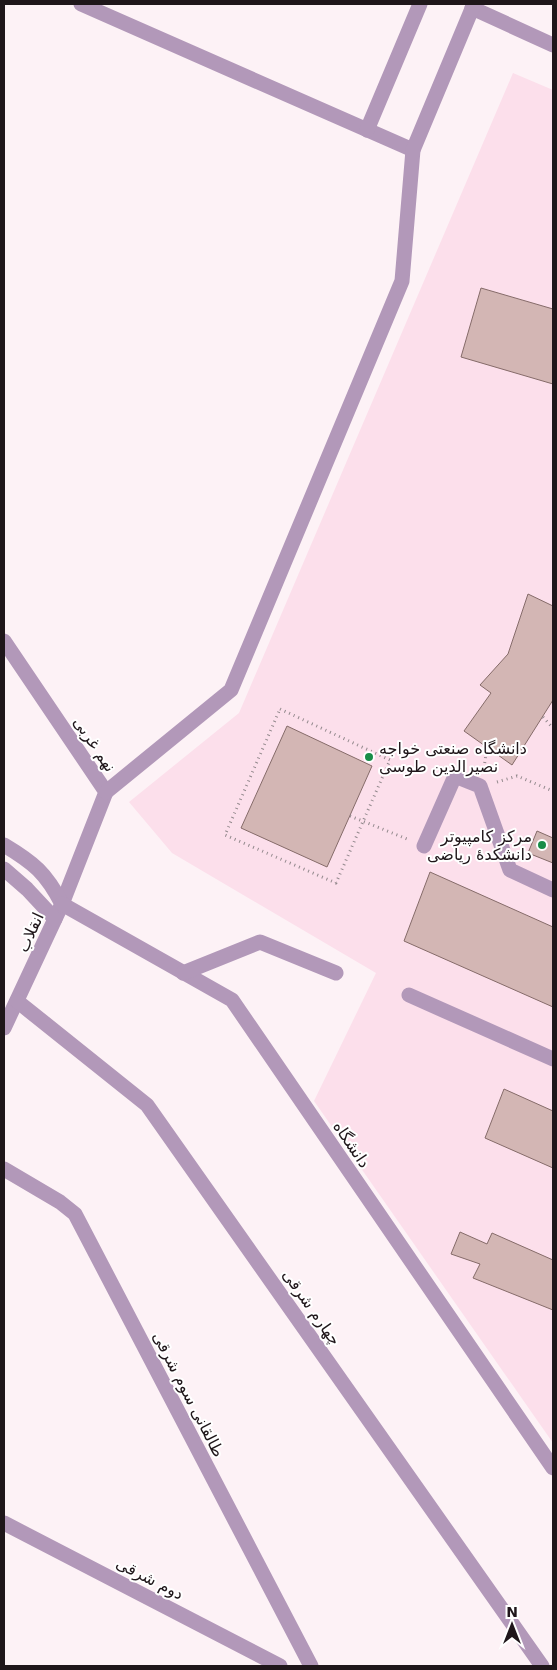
<svg xmlns="http://www.w3.org/2000/svg" width="557" height="1670" font-family="'DejaVu Sans','Noto Sans Arabic',sans-serif">
<style>
.built{fill:#fcdfeb}
.building{fill:#d3b6b4;stroke:#856b69}
.lines{fill:none;stroke-linecap:round;stroke-linejoin:round}
.path{stroke:#93898d;stroke-width:3;stroke-dasharray:1 4;stroke-linecap:butt}
.minor{stroke:#b298b9;stroke-width:15}
.poi-dot{fill:#188d48;stroke:#fff;stroke-width:2}
.labels{text-anchor:middle;stroke-width:4;stroke-linejoin:round;paint-order:stroke}
.street-label{font-size:16px;fill:#1f161a;stroke:#fff}
.poi-label{font-size:16px;fill:#1f161a;stroke:#fff;text-anchor:start}
</style>
<rect width="100%" height="100%" fill="#fdf2f6"/>
<polygon class="built" points="513,73 553,90 553,1443 314,1101 376,973 172,853 129,802 239,713"/>
<g class="building">
<polygon points="481,288 553,309 553,384 461,357"/>
<polygon points="528,594 553,606 553,700 512,765 464,731 491,693 480,685 508,654"/>
<polygon points="287,726 372,766 327,867 241,828"/>
<polygon points="537,831 553,838 553,863 528,853"/>
<polygon points="430,872 553,927 553,1007 404,941"/>
<polygon points="504,1089 553,1111 553,1168 485,1138"/>
<polygon points="460,1232 487,1244 492,1233 553,1260 553,1310 473,1278 480,1264 451,1254"/>
</g>
<g class="lines">
<g class="path">
<polygon points="280,709 390,760 336,883 225,835"/>
<polyline points="543,717 553,728"/>
<polyline points="484,768 487,747"/>
<polyline points="497,782 517,776 553,791"/>
<polyline points="350,816 407,839"/>
</g>
<g class="minor">
<polyline points="81,4 413,150"/>
<polyline points="472,8 553,45"/>
<polyline points="367,130 420,4"/>
<polyline points="4,641 106,792 62,904 4,1028"/>
<polyline points="106,792 231,690 402,281 413,150 474,4"/>
<path d="M 4,845 C 34,863 46,873 62,904"/>
<polyline points="424,846 455,776 480,786 510,870 553,890"/>
<polyline points="4,869 27,889 55,919"/>
<polyline points="62,904 232,1000 553,1468"/>
<polyline points="183,973 260,942 336,973"/>
<polyline points="409,995 553,1059"/>
<polyline points="17,1001 147,1105 542,1666"/>
<polyline points="4,1169 60,1202 75,1214 311,1666"/>
<polyline points="4,1523 280,1666"/>
</g>
</g>
<g class="poi-dot">
<circle cx="369" cy="757" r="5"/>
<circle cx="542" cy="845" r="5"/>
</g>
<g class="labels">
<g class="street-label">
<text transform="translate(95 744) rotate(56)" y="6">نهم غربی</text>
<text transform="translate(30 932) rotate(-65)" y="6">انقلاب</text>
<text transform="translate(352 1144) rotate(56)" y="6">دانشگاه</text>
<text transform="translate(312 1307) rotate(55)" y="6">چهارم شرقی</text>
<text transform="translate(189 1394) rotate(63)" y="6">طالقانی سوم شرقی</text>
<text transform="translate(150 1578) rotate(27)" y="6">دوم شرقی</text>
</g>
<g class="poi-label">
<text x="379" y="754">دانشگاه صنعتی خواجه<tspan x="379" dy="18">نصیرالدین طوسی</tspan></text>
<text x="532" y="842" text-anchor="end">مرکز کامپیوتر<tspan x="532" dy="18">دانشکدهٔ ریاضی</tspan></text>
</g>
</g>
<rect width="557" height="1670" fill="none" stroke="#1f161a" stroke-width="10"/>
<g transform="translate(512 1625)" stroke="#ffffff" stroke-width="4" paint-order="stroke">
<path d="M0-4L9 19L0 12L-9 19Z" fill="#1f161a"/>
<text y="-8" font-size="14" font-weight="bold" text-anchor="middle" fill="#1f161a">N</text>
</g>
</svg>
